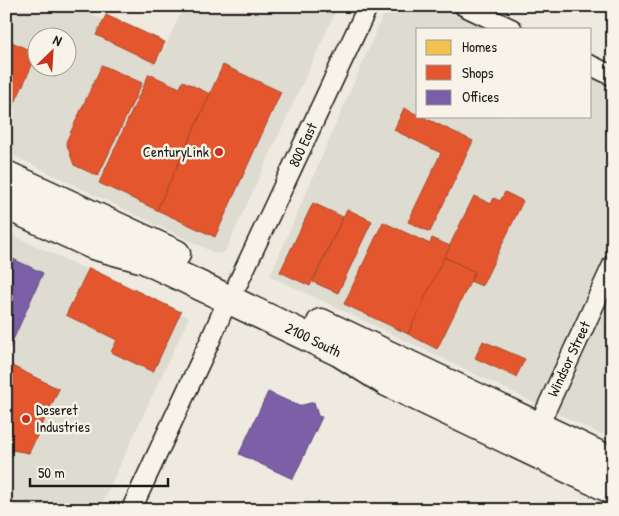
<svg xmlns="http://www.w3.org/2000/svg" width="619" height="516" font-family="'Patrick Hand',sans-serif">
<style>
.built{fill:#dedbd1;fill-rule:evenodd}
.homes{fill:#f2c14e;stroke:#b2903f}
.shops{fill:#e4572e;stroke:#a84529}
.offices{fill:#7b5ea7;stroke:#5e4a7d}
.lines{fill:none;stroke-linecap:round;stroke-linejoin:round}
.minor-casing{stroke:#1c1c1c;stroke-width:22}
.secondary-casing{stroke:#1c1c1c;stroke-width:31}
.minor{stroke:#f7f3e8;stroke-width:19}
.secondary{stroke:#f7f3e8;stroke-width:28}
.poi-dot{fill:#c8321e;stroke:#f7f3e8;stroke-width:2}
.labels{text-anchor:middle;stroke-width:5;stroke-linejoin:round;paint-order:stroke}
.street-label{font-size:15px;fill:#1c1c1c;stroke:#f7f3e8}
.poi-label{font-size:15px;fill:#1c1c1c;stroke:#f7f3e8;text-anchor:end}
</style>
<rect width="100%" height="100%" fill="#eeeae0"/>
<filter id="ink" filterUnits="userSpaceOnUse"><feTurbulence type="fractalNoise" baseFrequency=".02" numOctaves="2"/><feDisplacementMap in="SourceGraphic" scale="10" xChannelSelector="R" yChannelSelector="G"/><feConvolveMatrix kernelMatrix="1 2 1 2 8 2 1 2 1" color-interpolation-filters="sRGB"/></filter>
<g filter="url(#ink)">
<g class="built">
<path d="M 6,6 L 75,6 L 164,49 L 184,6 L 338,6 L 226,250 L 222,253 L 217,254 L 6,152 ZM 38,38 L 68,38 L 68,68 L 38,68 Z"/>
<polygon points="390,6 476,6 526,29 418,29 418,116 590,116 590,58 613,68 613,440 270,276 381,20"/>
<polygon points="6,232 189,317 99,510 6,510"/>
</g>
<polygon class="homes" points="613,30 613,58 608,56 612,46 606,44"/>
<g class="shops">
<polygon points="106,15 165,42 155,63 96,35"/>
<polygon points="6,39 37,54 10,114 6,116"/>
<polygon points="102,65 142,83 98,176 74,165 66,142"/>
<polygon points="223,65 281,92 215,237 157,210"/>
<polygon points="149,74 180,88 183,81 210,94 157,210 99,183"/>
<polygon points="404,108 418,115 418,116 421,116 473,141 430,232 408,222 441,153 394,130"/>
<polygon points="505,192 523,201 482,286 470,281 475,272 444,257 474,196 491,204 494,198 500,201"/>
<polygon points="313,203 343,217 310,286 280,272"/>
<polygon points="347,209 372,221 338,293 313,282"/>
<polygon points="383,222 430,244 432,238 450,246 408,334 344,304"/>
<polygon points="444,257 475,272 437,349 408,334"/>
<polygon points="89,268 181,312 153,372 111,352 117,340 66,315"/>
<polygon points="483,341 525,359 516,377 475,358"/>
<polygon points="6,363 59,389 29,453 6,449"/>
</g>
<g class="offices">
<polygon points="13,259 43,273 9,349 6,348 6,274"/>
<polygon points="268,392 299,406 314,402 318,416 322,417 293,479 239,454"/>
</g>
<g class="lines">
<defs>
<g id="minor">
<polyline points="464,6 512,29"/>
<polyline points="590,65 613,76"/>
<polyline points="238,283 368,6"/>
<polyline points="538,427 613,264"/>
<polyline points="131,510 210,341 228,299"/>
</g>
<g id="secondary">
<polyline points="6,175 176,254"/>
<polyline points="6,205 93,245 144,259 339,352 387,382 613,490"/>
<polyline points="321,323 613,462"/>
</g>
</defs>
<use href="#minor" class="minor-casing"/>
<use href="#secondary" class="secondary-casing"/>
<use href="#minor" class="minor"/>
<use href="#secondary" class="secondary"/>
</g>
</g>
<g class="poi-dot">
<circle cx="219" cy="152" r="5"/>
<circle cx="26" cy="419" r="5"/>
</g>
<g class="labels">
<g class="street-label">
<text transform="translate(303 145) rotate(-65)" y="5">800 East</text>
<text transform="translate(313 340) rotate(26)" y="5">2100 South</text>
<text transform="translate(569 359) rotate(-65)" y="5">Windsor Street</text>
</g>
<g class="poi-label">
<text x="209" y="157">CenturyLink</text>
<text x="36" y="415" text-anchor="start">Deseret<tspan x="36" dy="17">Industries</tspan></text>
</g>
</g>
<rect width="619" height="516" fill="none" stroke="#f7f3e8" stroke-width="25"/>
<rect x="12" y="12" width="594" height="491" fill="none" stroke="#1c1c1c" stroke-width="2" filter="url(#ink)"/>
<rect x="416" y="28" width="175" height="90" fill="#f7f3e8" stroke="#9f9d96"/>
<rect x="426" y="40" width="25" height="15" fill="#f2c14e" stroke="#9f9d96"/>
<text x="462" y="52" font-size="15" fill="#1c1c1c">Homes</text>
<rect x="426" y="65" width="25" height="15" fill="#e4572e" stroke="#9f9d96"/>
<text x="462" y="78" font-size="15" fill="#1c1c1c">Shops</text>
<rect x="426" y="90" width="25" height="15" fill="#7b5ea7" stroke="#9f9d96"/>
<text x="462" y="102" font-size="15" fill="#1c1c1c">Offices</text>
<g transform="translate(52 52) rotate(25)"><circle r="24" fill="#f7f3e8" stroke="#9f9d96"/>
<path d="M0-4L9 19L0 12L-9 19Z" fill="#c8321e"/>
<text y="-8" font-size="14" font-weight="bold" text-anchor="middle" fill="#1c1c1c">N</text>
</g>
<path d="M30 478v8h138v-8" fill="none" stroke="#1c1c1c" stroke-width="2.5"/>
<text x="38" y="478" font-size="15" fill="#1c1c1c" stroke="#f7f3e8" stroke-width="4" paint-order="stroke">50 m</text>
</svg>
